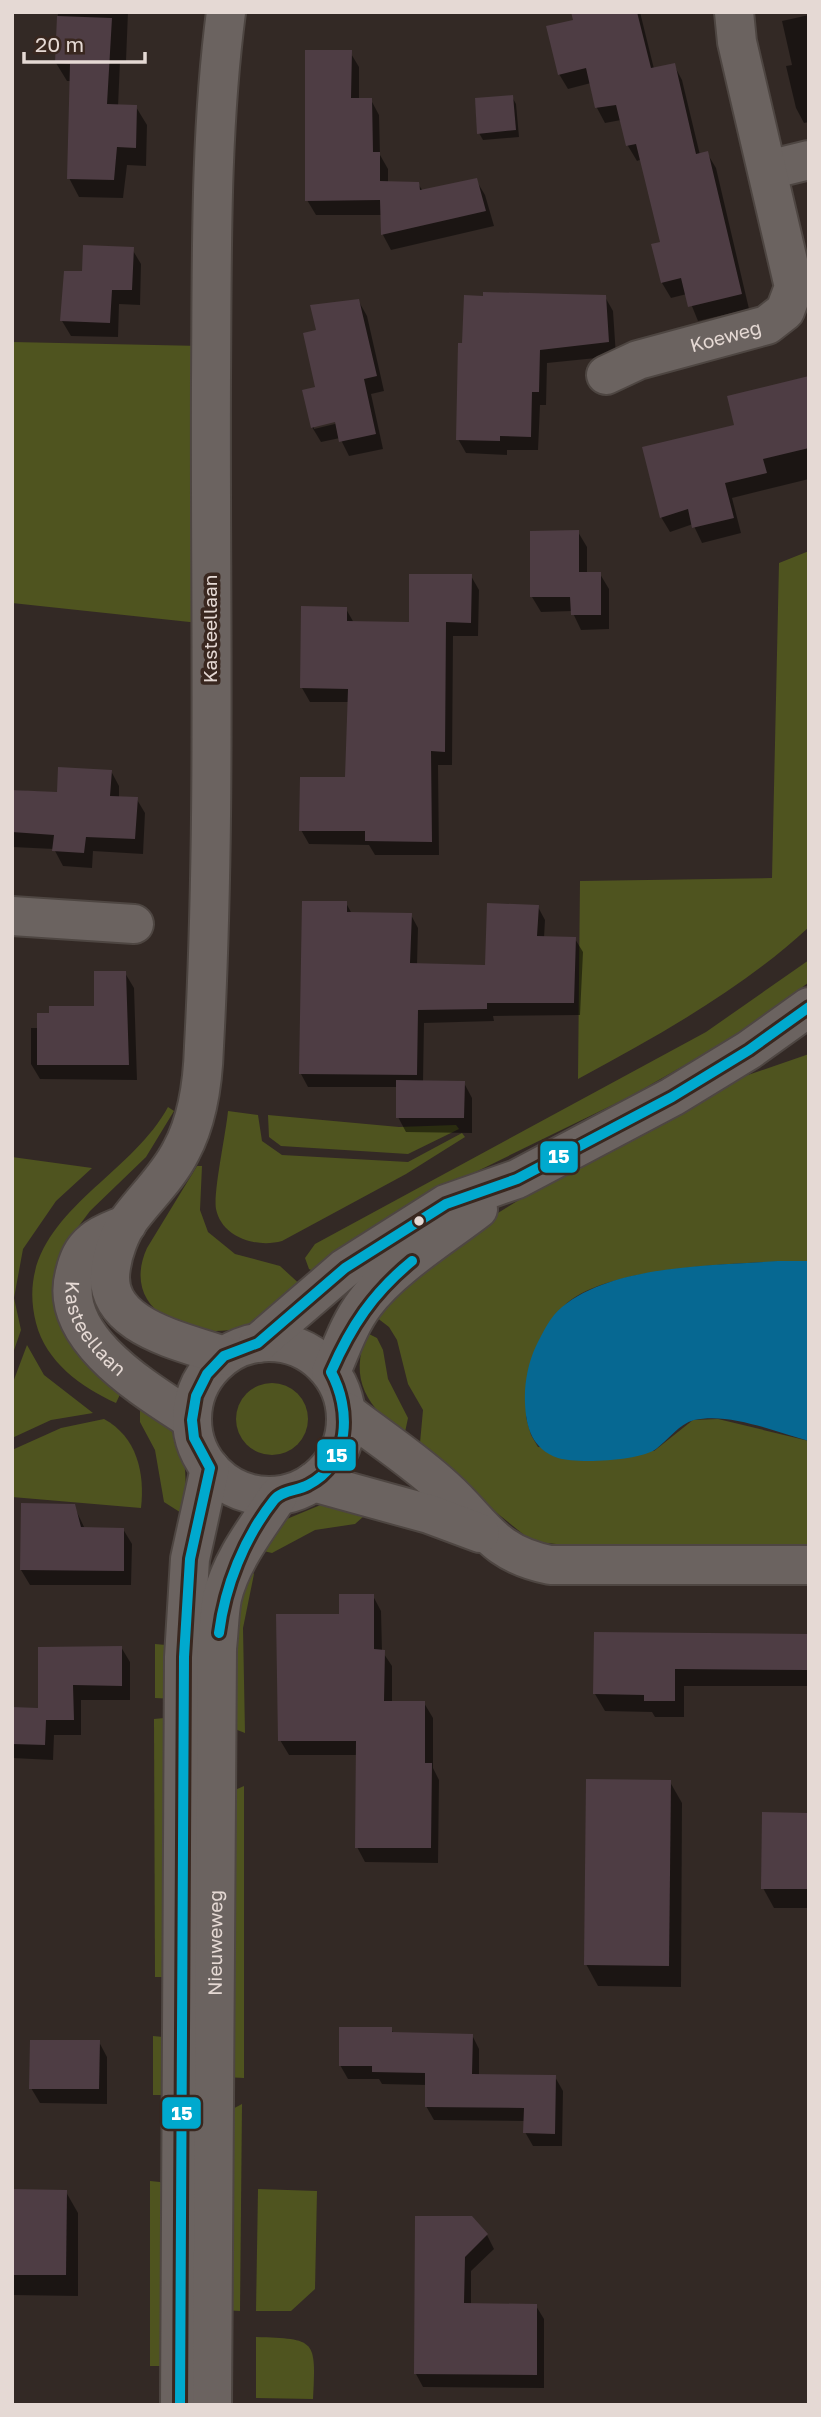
<svg xmlns="http://www.w3.org/2000/svg" width="821" height="2417" font-family="'Golos Text',sans-serif">
<style>
.green{fill:#4f541f}
.water{fill:#066892}
.shadow{fill:#0007;fill-rule:evenodd}
.building{fill:#4e3d44}
.lines{fill:none;stroke-linecap:round;stroke-linejoin:round}
.minor-casing{stroke:#4e4642;stroke-width:42}
.minor{stroke:#6b6360;stroke-width:38}
.bus-1-casing{stroke:#39271f;stroke-width:16}
.bus-1{stroke:#00a9ce;stroke-width:10}
.bus-dot{fill:#e5d9d4;stroke:#39271f;stroke-width:2.5}
.labels{text-anchor:middle;stroke-width:7;stroke-linejoin:round;paint-order:stroke}
.street-label{font-size:19px;fill:#e5d9d4;stroke:#39271f}
.line-badge{stroke:#39271f;stroke-width:2.5}
.badge-label{font-size:19px;text-anchor:middle;font-weight:bold;fill:#fff}
</style>
<rect width="100%" height="100%" fill="#332925"/>
<g class="green">
<polygon points="12,342 202,346 199,623 12,603"/>
<path d="M 809,551 L 809,927 C 741,990 659,1035 578,1079 L 580,881 L 772,878 L 779,563 Z"/>
<polygon points="809,960 809,982 751,1027 631,1096 408,1205 410,1211 317,1273 309,1269 305,1258 315,1244 706,1032"/>
<path d="M 809,1054 L 809,1261 C 752,1262 603,1265 564,1306 C 556,1314 531,1400 526,1417 L 531,1435 L 538,1447 L 654,1451 L 693,1420 L 718,1419 L 809,1441 L 809,1547 L 574,1546 L 538,1542 L 528,1538 L 443,1470 L 420,1443 L 423,1410 L 408,1384 L 397,1340 L 389,1327 L 376,1317 L 392,1296 L 485,1221 L 543,1185 L 745,1076 Z"/>
<path d="M 168,1107 L 174,1111 L 146,1157 L 90,1211 L 69,1239 L 123,1388 L 116,1403 C 81,1387 46,1362 36,1323 C 10,1220 127,1183 168,1107 Z"/>
<path d="M 228,1111 L 258,1115 L 262,1141 L 282,1155 L 408,1162 L 462,1133 L 465,1137 L 406,1174 L 282,1241 C 257,1248 222,1238 216,1209 C 213,1193 226,1133 228,1111 Z"/>
<polygon points="268,1115 399,1127 456,1125 459,1129 408,1154 281,1146 269,1137"/>
<polygon points="12,1157 92,1168 56,1201 23,1249 14,1298 21,1330 12,1356"/>
<path d="M 197,1166 L 202,1166 L 200,1210 L 208,1232 L 235,1254 L 280,1266 L 304,1288 C 285,1302 263,1323 240,1328 C 188,1341 119,1310 147,1248 Z"/>
<path d="M 367,1333 L 377,1338 L 383,1350 L 388,1379 L 408,1418 L 404,1437 C 368,1405 348,1382 367,1333 Z"/>
<polygon points="27,1345 44,1375 93,1413 51,1420 12,1438 12,1385"/>
<circle cx="272" cy="1419" r="36"/>
<path d="M 140,1403 C 149,1408 160,1414 167,1421 C 190,1444 185,1487 186,1516 L 164,1502 L 155,1450 L 140,1422 Z"/>
<path d="M 104,1419 C 137,1437 145,1473 141,1508 L 12,1497 L 12,1450 L 61,1428 Z"/>
<polygon points="330,1501 365,1510 364,1516 355,1524 315,1530 272,1553 259,1550 282,1521"/>
<polygon points="250,1570 254,1574 243,1628 245,1733 227,1726 230,1627"/>
<polygon points="155,1644 177,1646 176,1699 155,1698"/>
<polygon points="175,1717 174,1977 155,1977 154,1719"/>
<polygon points="244,1786 244,2078 225,2077 226,1794"/>
<polygon points="153,2036 173,2038 172,2095 153,2095"/>
<polygon points="242,2104 240,2311 222,2310 225,2113"/>
<polygon points="150,2181 160,2182 168,2190 171,2366 150,2366"/>
<polygon points="258,2189 317,2191 315,2289 291,2311 256,2311"/>
<path d="M 256,2337 C 316,2339 316,2339 313,2399 L 256,2398 Z"/>
</g>
<path class="water" d="M 778,1261 L 809,1261 L 809,1441 C 775,1432 730,1412 694,1420 C 679,1424 668,1440 656,1449 C 640,1461 577,1464 558,1458 C 532,1449 526,1427 525,1403 C 524,1384 528,1363 536,1346 C 543,1332 550,1317 562,1307 C 614,1264 714,1266 778,1261 Z"/>
<g class="shadow">
<polygon points="58,12 128,12 126,61 120,61 118,107 136,107 147,125 146,166 127,165 123,198 79,197 69,178 71,81 67,81 56,63"/>
<polygon points="573,12 640,12 654,69 674,65 682,80 700,155 707,153 716,168 749,309 698,321 687,294 671,298 662,283 662,243 642,159 637,161 628,146 621,120 605,123 597,108 591,83 568,89 559,74 575,21"/>
<polygon points="809,15 809,122 804,123 796,108 786,66 792,65 782,21"/>
<polygon points="350,52 359,67 359,100 371,100 379,115 380,155 388,169 388,183 418,184 423,191 476,180 485,195 494,226 391,250 383,235 382,215 316,215 307,200"/>
<polygon points="512,97 516,104 519,137 483,140 479,133"/>
<polygon points="132,249 141,264 140,305 119,304 118,337 71,336 62,321 84,273"/>
<polygon points="605,297 613,311 616,356 547,363 546,405 540,405 538,450 507,450 507,455 466,453 458,439 464,345"/>
<path d="M 358,300 L 367,316 L 384,391 L 371,394 L 383,449 L 349,456 L 340,438 L 321,442 L 312,427 L 317,389 ZM 343,419 L 343,422 L 314,429 L 314,425 Z"/>
<polygon points="809,378 809,479 732,498 741,533 702,543 693,524 670,532 661,517 736,426"/>
<polygon points="578,532 587,547 587,574 600,574 609,589 609,629 581,630 572,611 541,612 532,597"/>
<polygon points="471,576 479,590 478,636 453,636 452,765 438,765 439,855 375,855 369,845 309,844 301,830 347,779 349,702 310,702 302,688 346,609 354,623 410,624"/>
<polygon points="111,771 119,786 119,798 136,798 145,813 143,854 93,851 92,868 63,866 54,849 12,847 12,790 58,793"/>
<polygon points="304,903 346,903 352,914 411,915 418,928 417,965 487,967 538,907 545,920 544,938 575,939 583,952 580,1015 493,1016 494,1021 424,1023 423,1082 464,1083 472,1098 472,1133 406,1132 398,1117 398,1087 308,1087 301,1074"/>
<polygon points="125,973 134,988 137,1080 40,1079 31,1064 31,1028 39,1028 95,1008"/>
<polygon points="74,1506 85,1529 123,1529 132,1544 131,1585 30,1585 21,1570"/>
<polygon points="373,1596 381,1611 382,1651 392,1666 392,1703 424,1703 433,1718 433,1768 439,1780 438,1863 365,1862 357,1847 358,1755 289,1755 280,1740 341,1616"/>
<polygon points="595,1634 809,1637 809,1686 684,1686 684,1717 655,1717 652,1712 605,1711 595,1694"/>
<polygon points="121,1647 130,1662 130,1700 81,1700 81,1735 54,1735 53,1760 12,1758 12,1709 40,1710"/>
<polygon points="670,1782 682,1803 681,1987 598,1986 586,1964"/>
<polygon points="809,1814 809,1908 774,1908 763,1888"/>
<polygon points="391,2029 394,2034 472,2035 479,2049 479,2075 555,2077 563,2091 562,2146 533,2146 525,2132 525,2121 434,2120 426,2106 427,2085 382,2084 379,2079 348,2079 340,2065"/>
<polygon points="99,2042 107,2057 107,2104 40,2103 31,2088"/>
<polygon points="12,2191 66,2192 78,2213 78,2296 12,2295"/>
<polygon points="417,2218 471,2218 487,2235 494,2249 471,2271 471,2304 536,2306 544,2319 544,2388 423,2387 416,2374"/>
</g>
<g class="building">
<polygon points="571,12 637,12 651,68 675,63 696,154 708,151 742,294 688,307 681,278 661,283 651,244 660,242 636,144 626,146 616,105 595,108 586,68 558,75 546,26 573,20"/>
<polygon points="57,16 112,18 107,104 137,105 136,148 117,147 114,180 67,179 70,64 55,63"/>
<polygon points="305,50 352,50 351,98 372,98 373,152 380,152 380,181 419,182 420,190 477,178 486,211 381,235 380,200 305,201"/>
<polygon points="513,95 516,130 477,134 475,98"/>
<polygon points="83,245 134,247 132,290 112,290 110,323 60,321 64,271 82,271"/>
<polygon points="483,292 606,295 609,342 540,350 539,392 532,392 531,437 500,436 500,441 456,440 458,343 462,343 464,295 483,296"/>
<polygon points="359,299 377,376 364,379 376,434 339,442 335,422 311,428 302,390 315,387 303,333 316,330 310,305"/>
<polygon points="809,376 809,448 763,459 767,473 725,483 734,518 692,528 688,509 660,518 642,447 734,425 727,396"/>
<polygon points="579,530 579,572 601,572 601,615 571,615 570,597 530,597 530,531"/>
<polygon points="409,574 472,574 471,623 446,622 445,752 431,751 432,842 365,841 365,831 299,831 300,777 345,777 348,689 300,688 301,606 347,607 347,621 409,622"/>
<polygon points="58,767 112,770 110,796 138,797 135,839 86,837 84,853 52,851 54,835 12,832 12,790 57,792"/>
<polygon points="302,901 347,901 347,912 412,913 410,963 485,965 487,903 539,905 537,936 576,937 574,1003 487,1003 487,1009 418,1010 417,1075 299,1074"/>
<polygon points="94,971 126,971 129,1065 37,1065 37,1013 49,1013 49,1006 94,1006"/>
<polygon points="396,1080 465,1081 464,1118 396,1118"/>
<polygon points="21,1503 75,1504 81,1527 124,1528 124,1571 20,1570"/>
<polygon points="339,1594 374,1594 374,1649 385,1650 384,1701 425,1701 425,1763 432,1763 431,1848 355,1848 356,1741 278,1741 276,1614 339,1614"/>
<polygon points="594,1632 809,1634 809,1670 675,1669 675,1701 644,1701 644,1695 593,1694"/>
<polygon points="122,1646 122,1686 73,1685 74,1720 46,1720 45,1745 12,1744 12,1707 38,1708 38,1647"/>
<polygon points="586,1779 671,1780 669,1966 584,1965"/>
<polygon points="762,1812 809,1813 809,1889 761,1889"/>
<polygon points="339,2027 392,2027 392,2032 473,2034 472,2074 556,2075 555,2134 523,2133 524,2108 425,2107 425,2073 372,2072 372,2066 339,2066"/>
<polygon points="30,2040 100,2040 99,2089 29,2089"/>
<polygon points="12,2189 67,2190 66,2275 12,2275"/>
<polygon points="415,2216 472,2216 488,2234 465,2257 464,2303 537,2304 537,2375 414,2374"/>
</g>
<g class="lines">
<defs>
<g id="minor">
<polyline points="768,170 809,160"/>
<path id="s1" d="M 606,375 L 638,360 L 767,325 L 785,311 L 794,287 L 737,42 L 734,12"/>
<polyline points="12,916 134,924"/>
<path id="s2" d="M 127,1224 C 116,1229 102,1233 93,1241 C 82,1250 78,1260 75,1273 C 56,1338 148,1391 192,1420"/>
<circle cx="269" cy="1419" r="77"/>
<polyline points="258,1343 345,1268 446,1204 517,1179 672,1097 749,1050 809,1007"/>
<path d="M 224,1356 C 183,1341 100,1327 111,1267 C 113,1252 120,1233 129,1220 C 146,1197 168,1177 181,1151 C 198,1120 203,1081 204,1046 C 216,825 210,602 211,381 C 212,258 210,134 226,12"/>
<path d="M 331,1372 C 341,1349 349,1324 365,1303 C 391,1268 443,1236 478,1209"/>
<path d="M 346,1412 C 378,1437 414,1460 444,1488 C 484,1524 491,1553 550,1565 L 809,1565"/>
<polyline points="313,1482 429,1514 480,1533"/>
<polyline points="180,2405 184,1657 190,1559 210,1468"/>
<path id="s3" d="M 212,2405 L 217,1648 C 219,1632 219,1614 222,1598 C 231,1560 257,1528 278,1496"/>
</g>
</defs>
<use href="#minor" class="minor-casing"/>
<use href="#minor" class="minor"/>
<defs>
<g id="bus-1">
<path d="M 219,1633 C 225,1586 244,1538 274,1500 C 282,1490 297,1491 308,1485 C 351,1463 351,1409 331,1372 C 351,1326 373,1293 412,1261"/>
<polyline points="180,2405 184,1657 190,1559 210,1468 194,1438 192,1420 196,1396 207,1374 224,1356 258,1343 345,1268 446,1204 517,1179 672,1097 749,1050 809,1007"/>
</g>
</defs>
<use href="#bus-1" class="bus-1-casing"/>
<use href="#bus-1" class="bus-1"/>
</g>
<circle class="bus-dot" cx="419" cy="1221" r="6"/>
<g class="labels">
<g class="street-label">
<text dy="7" stroke="none"><textPath href="#s1" startOffset="126">Koeweg</textPath></text>
<text transform="translate(210 629) rotate(-90)" y="7">Kasteellaan</text>
<text dy="7" stroke="none"><textPath href="#s2" startOffset="138">Kasteellaan</textPath></text>
<text dy="7" stroke="none"><textPath href="#s3" startOffset="462">Nieuweweg</textPath></text>
</g>
</g>
<g class="line-badge">
<rect x="539" y="1140" width="40" height="34" rx="7" fill="#00a9ce"/>
<rect x="316" y="1438" width="41" height="34" rx="7" fill="#00a9ce"/>
<rect x="161" y="2096" width="41" height="34" rx="7" fill="#00a9ce"/>
</g>
<g class="badge-label">
<text x="559" y="1163">15</text>
<text x="337" y="1462">15</text>
<text x="182" y="2120">15</text>
</g>
<rect width="821" height="2417" fill="none" stroke="#e5d9d4" stroke-width="28"/>
<path d="M24 52v10h121v-10" fill="none" stroke="#e5d9d4" stroke-width="3.5"/>
<text x="35" y="52" font-size="21" fill="#e5d9d4" stroke="#39271f" stroke-width="5" paint-order="stroke">20 m</text>
</svg>
